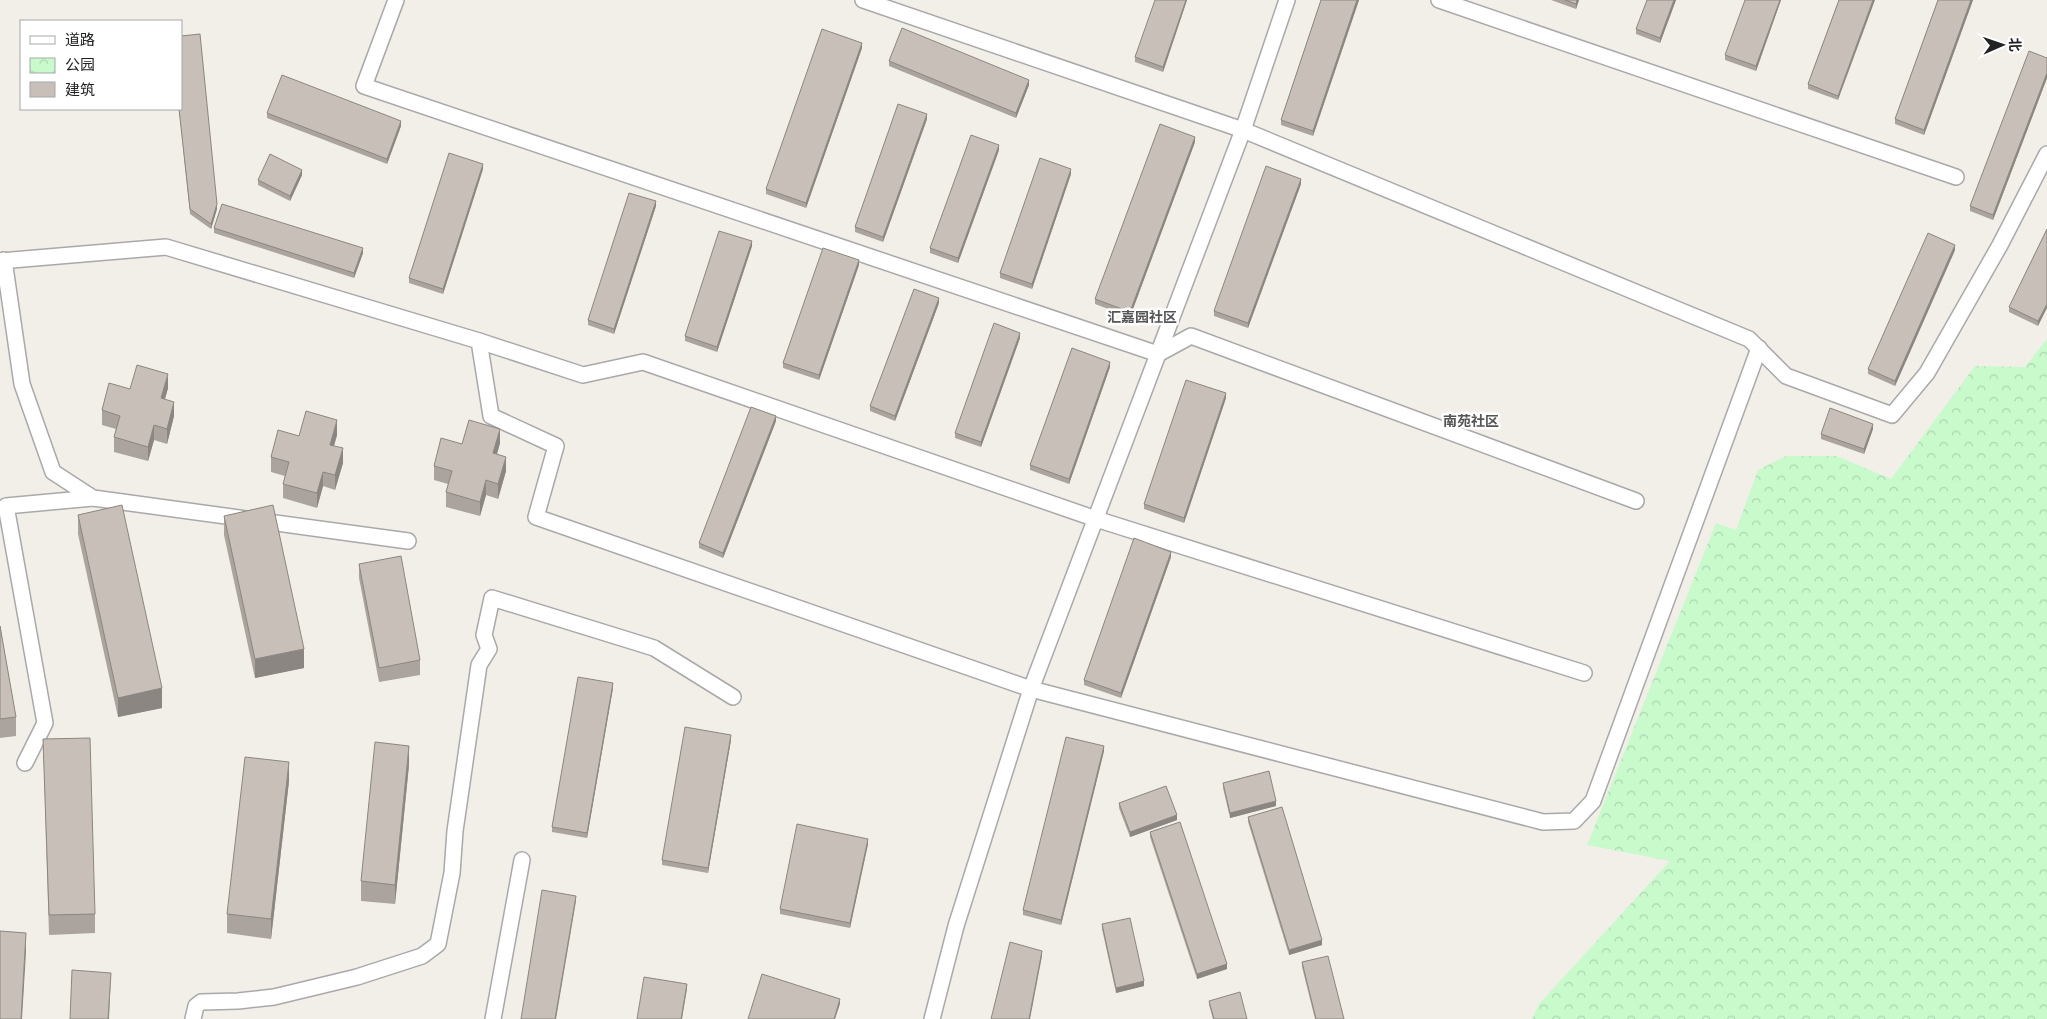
<svg xmlns="http://www.w3.org/2000/svg" width="2047" height="1019" font-family="'Work Sans','Noto Sans SC',sans-serif">
<style>
.park{fill:url(#park-crowns)}
.lines{fill:none;stroke-linecap:round;stroke-linejoin:round}
.minor-casing{stroke:#a9a9a9;stroke-width:18}
.minor{stroke:#fff;stroke-width:15}
.wall{fill:#aba49e}
.shaded-wall{fill:#8b8681}
.building{fill:#c7bfb8;stroke:#8b8681}
.labels{text-anchor:middle;stroke-width:5;stroke-linejoin:round;paint-order:stroke}
.neighbourhood-label{font-size:14px;font-weight:bold;fill:#555;stroke:#fff}
</style>
<defs>
<pattern id="park-crowns" width="20" height="18" patternUnits="userSpaceOnUse" patternTransform="scale(1.25)"><rect width="20" height="18" fill="#c8facc"/><path d="M2 6a3 3 0 1 1 6 0M12 15a3 3 0 1 1 6 0" fill="none" stroke="#acd6af"/></pattern>
</defs>
<rect width="100%" height="100%" fill="#f2efe9"/>
<polygon class="park" points="2047,339 2047,1019 1532,1019 1539,1004 1670,861 1587,845 1716,523 1736,530 1758,470 1786,456 1837,456 1891,479 1975,366 2025,367"/>
<g class="lines">
<defs>
<g id="minor">
<polyline points="396,0 364,86 1158,354 1191,336 1636,501"/>
<polyline points="863,0 1243,130 1749,339 1786,376 1892,415 1927,373 2000,245 2047,154"/>
<polyline points="1439,0 1956,177"/>
<polyline points="4,260 22,384 53,472 93,498 408,541"/>
<polyline points="0,261 166,247 479,341 491,416 556,446 536,517 1031,689 1543,822 1574,821 1593,801 1759,348"/>
<polyline points="479,341 583,375 643,362 1096,519 1584,673"/>
<polyline points="25,763 45,723 6,506 93,498"/>
<polyline points="193,1019 196,1006 201,1002 238,1001 274,997 357,977 422,956 438,944 452,873 455,831 479,665 489,649 484,635 492,598 654,648 733,697"/>
<polyline points="493,1019 522,860"/>
<polyline points="932,1019 956,926 1031,689 1243,130 1287,0"/>
</g>
</defs>
<use href="#minor" class="minor-casing"/>
<use href="#minor" class="minor"/>
</g>
<g class="wall">
<polygon points="1187,0 1163,72 1135,62 1135,57"/>
<polygon points="1321,0 1359,0 1313,136 1281,125 1281,120"/>
<polygon points="1551,0 1579,0 1576,9"/>
<polygon points="1676,0 1660,43 1636,34 1636,29"/>
<polygon points="1781,0 1756,71 1725,60 1725,55"/>
<polygon points="1839,0 1838,100 1808,89 1808,84"/>
<polygon points="1938,0 1973,0 1924,135 1895,124 1895,119"/>
<polygon points="862,48 806,208 766,194 766,189"/>
<polygon points="2047,58 2047,78 1993,220 1970,211 1970,206"/>
<polygon points="889,61 1029,85 1016,118 889,66"/>
<polygon points="179,109 181,109 217,209 211,229 190,214"/>
<polygon points="267,113 401,126 387,164 267,118"/>
<polygon points="927,119 883,242 855,232 855,227"/>
<polygon points="1195,142 1130,317 1095,304 1095,299"/>
<polygon points="999,150 958,263 930,253 930,248"/>
<polygon points="483,169 443,294 409,283 409,278"/>
<polygon points="1071,174 1032,289 1000,278 1000,273"/>
<polygon points="302,175 290,201 258,185 258,180"/>
<polygon points="1301,184 1248,328 1214,316 1214,311"/>
<polygon points="656,206 614,334 588,325 588,320"/>
<polygon points="214,228 363,253 354,278 214,233"/>
<polygon points="2047,229 2038,326 2009,312 2009,307"/>
<polygon points="752,246 717,352 685,341 685,336"/>
<polygon points="1955,250 1895,386 1868,374 1868,369"/>
<polygon points="859,265 819,380 783,368 783,363"/>
<polygon points="939,303 895,421 870,411 870,406"/>
<polygon points="1020,338 981,447 955,438 955,433"/>
<polygon points="1110,367 1069,484 1030,470 1030,465"/>
<polygon points="168,388 165,399 174,416 167,444 154,440 148,461 114,452 114,437 116,429 102,425 102,410 130,389"/>
<polygon points="1226,398 1184,523 1144,509 1144,504"/>
<polygon points="776,421 723,558 699,548 699,543"/>
<polygon points="1873,429 1864,454 1821,439 1821,434"/>
<polygon points="337,435 334,446 343,463 335,490 323,486 317,508 283,498 283,484 285,476 271,472 271,457 299,436"/>
<polygon points="500,443 497,454 506,471 498,499 486,495 480,516 446,507 446,492 448,484 434,480 434,466 462,444"/>
<polygon points="78,515 162,708 118,717 78,534"/>
<polygon points="224,516 304,668 255,678 224,535"/>
<polygon points="1171,557 1121,698 1084,685 1084,680"/>
<polygon points="359,564 420,660 420,675 379,682 359,578"/>
<polygon points="0,626 16,717 16,736 0,738"/>
<polygon points="613,688 587,838 552,832 552,827"/>
<polygon points="43,739 95,914 95,933 49,935"/>
<polygon points="731,740 708,873 662,865 662,860"/>
<polygon points="1104,751 1061,925 1023,915 1023,910"/>
<polygon points="409,765 395,904 361,901 361,881"/>
<polygon points="289,781 271,939 227,933 227,914"/>
<polygon points="1223,783 1276,806 1230,818 1223,788"/>
<polygon points="1119,803 1177,820 1130,837 1119,808"/>
<polygon points="1248,817 1322,945 1289,955 1248,822"/>
<polygon points="1150,832 1227,969 1197,979 1150,837"/>
<polygon points="868,844 850,928 780,914 780,909"/>
<polygon points="1102,924 1144,986 1116,993 1102,929"/>
<polygon points="1302,962 1344,1019 1315,1019 1302,967"/>
<polygon points="1209,1001 1247,1019 1213,1019 1209,1005"/>
</g>
<g class="shaded-wall">
<polygon points="1186,0 1187,0 1163,72 1163,67"/>
<polygon points="1357,0 1359,0 1313,136 1313,131"/>
<polygon points="1577,0 1579,0 1576,9 1576,4"/>
<polygon points="1674,0 1676,0 1660,43 1660,38"/>
<polygon points="1780,0 1781,0 1756,71 1756,66"/>
<polygon points="1873,0 1875,0 1838,100 1838,96"/>
<polygon points="1971,0 1973,0 1924,135 1924,130"/>
<polygon points="862,43 862,48 806,208 806,203"/>
<polygon points="2047,73 2047,78 1993,220 1993,215"/>
<polygon points="1029,80 1029,85 1016,118 1016,113"/>
<polygon points="927,114 927,119 883,242 883,237"/>
<polygon points="401,121 401,126 387,164 387,159"/>
<polygon points="1195,137 1195,142 1130,317 1130,312"/>
<polygon points="999,145 999,150 958,263 958,258"/>
<polygon points="483,164 483,169 443,294 443,289"/>
<polygon points="1071,169 1071,174 1032,289 1032,284"/>
<polygon points="302,170 302,175 290,201 290,196"/>
<polygon points="1301,179 1301,184 1248,328 1248,323"/>
<polygon points="656,201 656,206 614,334 614,329"/>
<polygon points="217,204 217,209 211,229 211,224"/>
<polygon points="752,241 752,246 717,352 717,347"/>
<polygon points="1955,245 1955,250 1895,386 1895,381"/>
<polygon points="363,248 363,253 354,278 354,273"/>
<polygon points="859,260 859,265 819,380 819,375"/>
<polygon points="939,298 939,303 895,421 895,416"/>
<polygon points="2047,304 2047,308 2038,326 2038,321"/>
<polygon points="1020,333 1020,338 981,447 981,442"/>
<polygon points="1110,362 1110,367 1069,484 1069,479"/>
<polygon points="168,374 168,388 161,413 161,398"/>
<polygon points="1226,393 1226,398 1184,523 1184,518"/>
<polygon points="174,402 174,416 167,444 167,429"/>
<polygon points="776,416 776,421 723,558 723,553"/>
<polygon points="337,420 337,435 330,459 330,445"/>
<polygon points="1873,424 1873,429 1864,454 1864,449"/>
<polygon points="154,425 154,440 148,461 148,447"/>
<polygon points="500,429 500,443 493,468 493,453"/>
<polygon points="343,448 343,463 335,490 335,475"/>
<polygon points="506,457 506,471 498,499 498,484"/>
<polygon points="323,472 323,486 317,508 317,493"/>
<polygon points="486,480 486,495 480,516 480,502"/>
<polygon points="1171,552 1171,557 1121,698 1121,693"/>
<polygon points="304,649 304,668 255,678 255,659"/>
<polygon points="613,683 613,688 587,838 587,833"/>
<polygon points="162,688 162,708 118,717 118,698"/>
<polygon points="731,735 731,740 708,873 708,868"/>
<polygon points="409,746 409,765 395,904 395,885"/>
<polygon points="1104,746 1104,751 1061,925 1061,920"/>
<polygon points="289,762 289,781 271,939 271,919"/>
<polygon points="1276,801 1276,806 1230,818 1230,813"/>
<polygon points="1177,815 1177,820 1130,837 1130,832"/>
<polygon points="868,839 868,844 850,928 850,923"/>
<polygon points="576,896 576,901 556,1019 555,1019"/>
<polygon points="26,933 26,952 22,1019 21,1019"/>
<polygon points="1322,940 1322,945 1289,955 1289,950"/>
<polygon points="1042,951 1042,956 1030,1019 1029,1019"/>
<polygon points="1227,964 1227,969 1197,979 1197,974"/>
<polygon points="111,973 109,1019 108,1019"/>
<polygon points="1144,981 1144,986 1116,993 1116,988"/>
<polygon points="687,984 687,989 682,1019 681,1019"/>
<polygon points="840,999 840,1004 835,1019 834,1019"/>
</g>
<g class="building">
<polygon points="1155,0 1186,0 1163,67 1135,57"/>
<polygon points="1321,0 1357,0 1313,131 1281,120"/>
<polygon points="1565,0 1577,0 1576,4"/>
<polygon points="1647,0 1674,0 1660,38 1636,29"/>
<polygon points="1745,0 1780,0 1756,66 1725,55"/>
<polygon points="1839,0 1873,0 1838,96 1808,84"/>
<polygon points="1938,0 1971,0 1924,130 1895,119"/>
<polygon points="902,28 1029,80 1016,113 889,61"/>
<polygon points="822,29 862,43 806,203 766,189"/>
<polygon points="200,34 217,204 211,224 190,209 179,109 181,109 181,36"/>
<polygon points="2029,51 2047,58 2047,73 1993,215 1970,206"/>
<polygon points="282,75 401,121 387,159 267,113"/>
<polygon points="898,104 927,114 883,237 855,227"/>
<polygon points="1160,124 1195,137 1130,312 1095,299"/>
<polygon points="971,135 999,145 958,258 930,248"/>
<polygon points="449,153 483,164 443,289 409,278"/>
<polygon points="270,154 302,170 290,196 258,180"/>
<polygon points="1040,158 1071,169 1032,284 1000,273"/>
<polygon points="1266,166 1301,179 1248,323 1214,311"/>
<polygon points="629,193 656,201 614,329 588,320"/>
<polygon points="222,204 363,248 354,273 214,228"/>
<polygon points="2047,229 2047,304 2038,321 2009,307"/>
<polygon points="719,231 752,241 717,347 685,336"/>
<polygon points="1928,233 1955,245 1895,381 1868,369"/>
<polygon points="823,248 859,260 819,375 783,363"/>
<polygon points="914,289 939,298 895,416 870,406"/>
<polygon points="994,323 1020,333 981,442 955,433"/>
<polygon points="1072,348 1110,362 1069,479 1030,465"/>
<polygon points="137,365 168,374 161,398 174,402 167,429 154,425 148,447 114,437 120,416 102,410 109,383 130,389"/>
<polygon points="1186,380 1226,393 1184,518 1144,504"/>
<polygon points="751,407 776,416 723,553 699,543"/>
<polygon points="1830,408 1873,424 1864,449 1821,434"/>
<polygon points="306,411 337,420 330,445 343,448 335,475 323,472 317,493 283,484 289,462 271,457 278,430 299,436"/>
<polygon points="469,420 500,429 493,453 506,457 498,484 486,480 480,502 446,492 452,471 434,466 441,438 462,444"/>
<polygon points="122,505 162,688 118,698 78,515"/>
<polygon points="273,505 304,649 255,659 224,516"/>
<polygon points="1134,538 1171,552 1121,693 1084,680"/>
<polygon points="401,556 420,660 379,668 359,564"/>
<polygon points="0,626 16,717 0,719"/>
<polygon points="578,677 613,683 587,833 552,827"/>
<polygon points="685,727 731,735 708,868 662,860"/>
<polygon points="1066,737 1104,746 1061,920 1023,910"/>
<polygon points="90,738 95,914 49,915 43,739"/>
<polygon points="375,742 409,746 395,885 361,881"/>
<polygon points="245,757 289,762 271,919 227,914"/>
<polygon points="1269,771 1276,801 1230,813 1223,783"/>
<polygon points="1166,786 1177,815 1130,832 1119,803"/>
<polygon points="1282,807 1322,940 1289,950 1248,817"/>
<polygon points="1180,822 1227,964 1197,974 1150,832"/>
<polygon points="797,824 868,839 850,923 780,909"/>
<polygon points="542,890 576,896 555,1019 521,1019"/>
<polygon points="1130,918 1144,981 1116,988 1102,924"/>
<polygon points="0,931 26,933 21,1019 0,1019"/>
<polygon points="1010,942 1042,951 1029,1019 991,1019"/>
<polygon points="1328,956 1344,1019 1316,1019 1302,962"/>
<polygon points="72,970 111,973 108,1019 70,1019"/>
<polygon points="762,974 840,999 834,1019 748,1019"/>
<polygon points="644,977 687,984 681,1019 637,1019"/>
<polygon points="1240,992 1247,1019 1214,1019 1209,1001"/>
</g>
<g class="labels">
<g class="neighbourhood-label">
<text x="1142" y="322">汇嘉园社区</text>
<text x="1471" y="426">南苑社区</text>
</g>
</g>
<rect x="20" y="20" width="162" height="90" fill="#ffffff" stroke="#a7a7a7"/>
<rect x="30" y="36" width="25" height="8" fill="#ffffff" stroke="#a7a7a7"/>
<text x="65" y="45" font-size="15" fill="#222222">道路</text>
<rect x="30" y="58" width="25" height="15" fill="url(#park-crowns)" stroke="#a7a7a7"/>
<text x="65" y="70" font-size="15" fill="#222222">公园</text>
<rect x="30" y="82" width="25" height="15" fill="#c7bfb8" stroke="#a7a7a7"/>
<text x="65" y="95" font-size="15" fill="#222222">建筑</text>
<g transform="translate(2002 45) rotate(88)" stroke="#ffffff" stroke-width="4" paint-order="stroke">
<path d="M0-4L9 19L0 12L-9 19Z" fill="#222222"/>
<text y="-8" font-size="14" font-weight="bold" text-anchor="middle" fill="#222222">北</text>
</g>
</svg>
